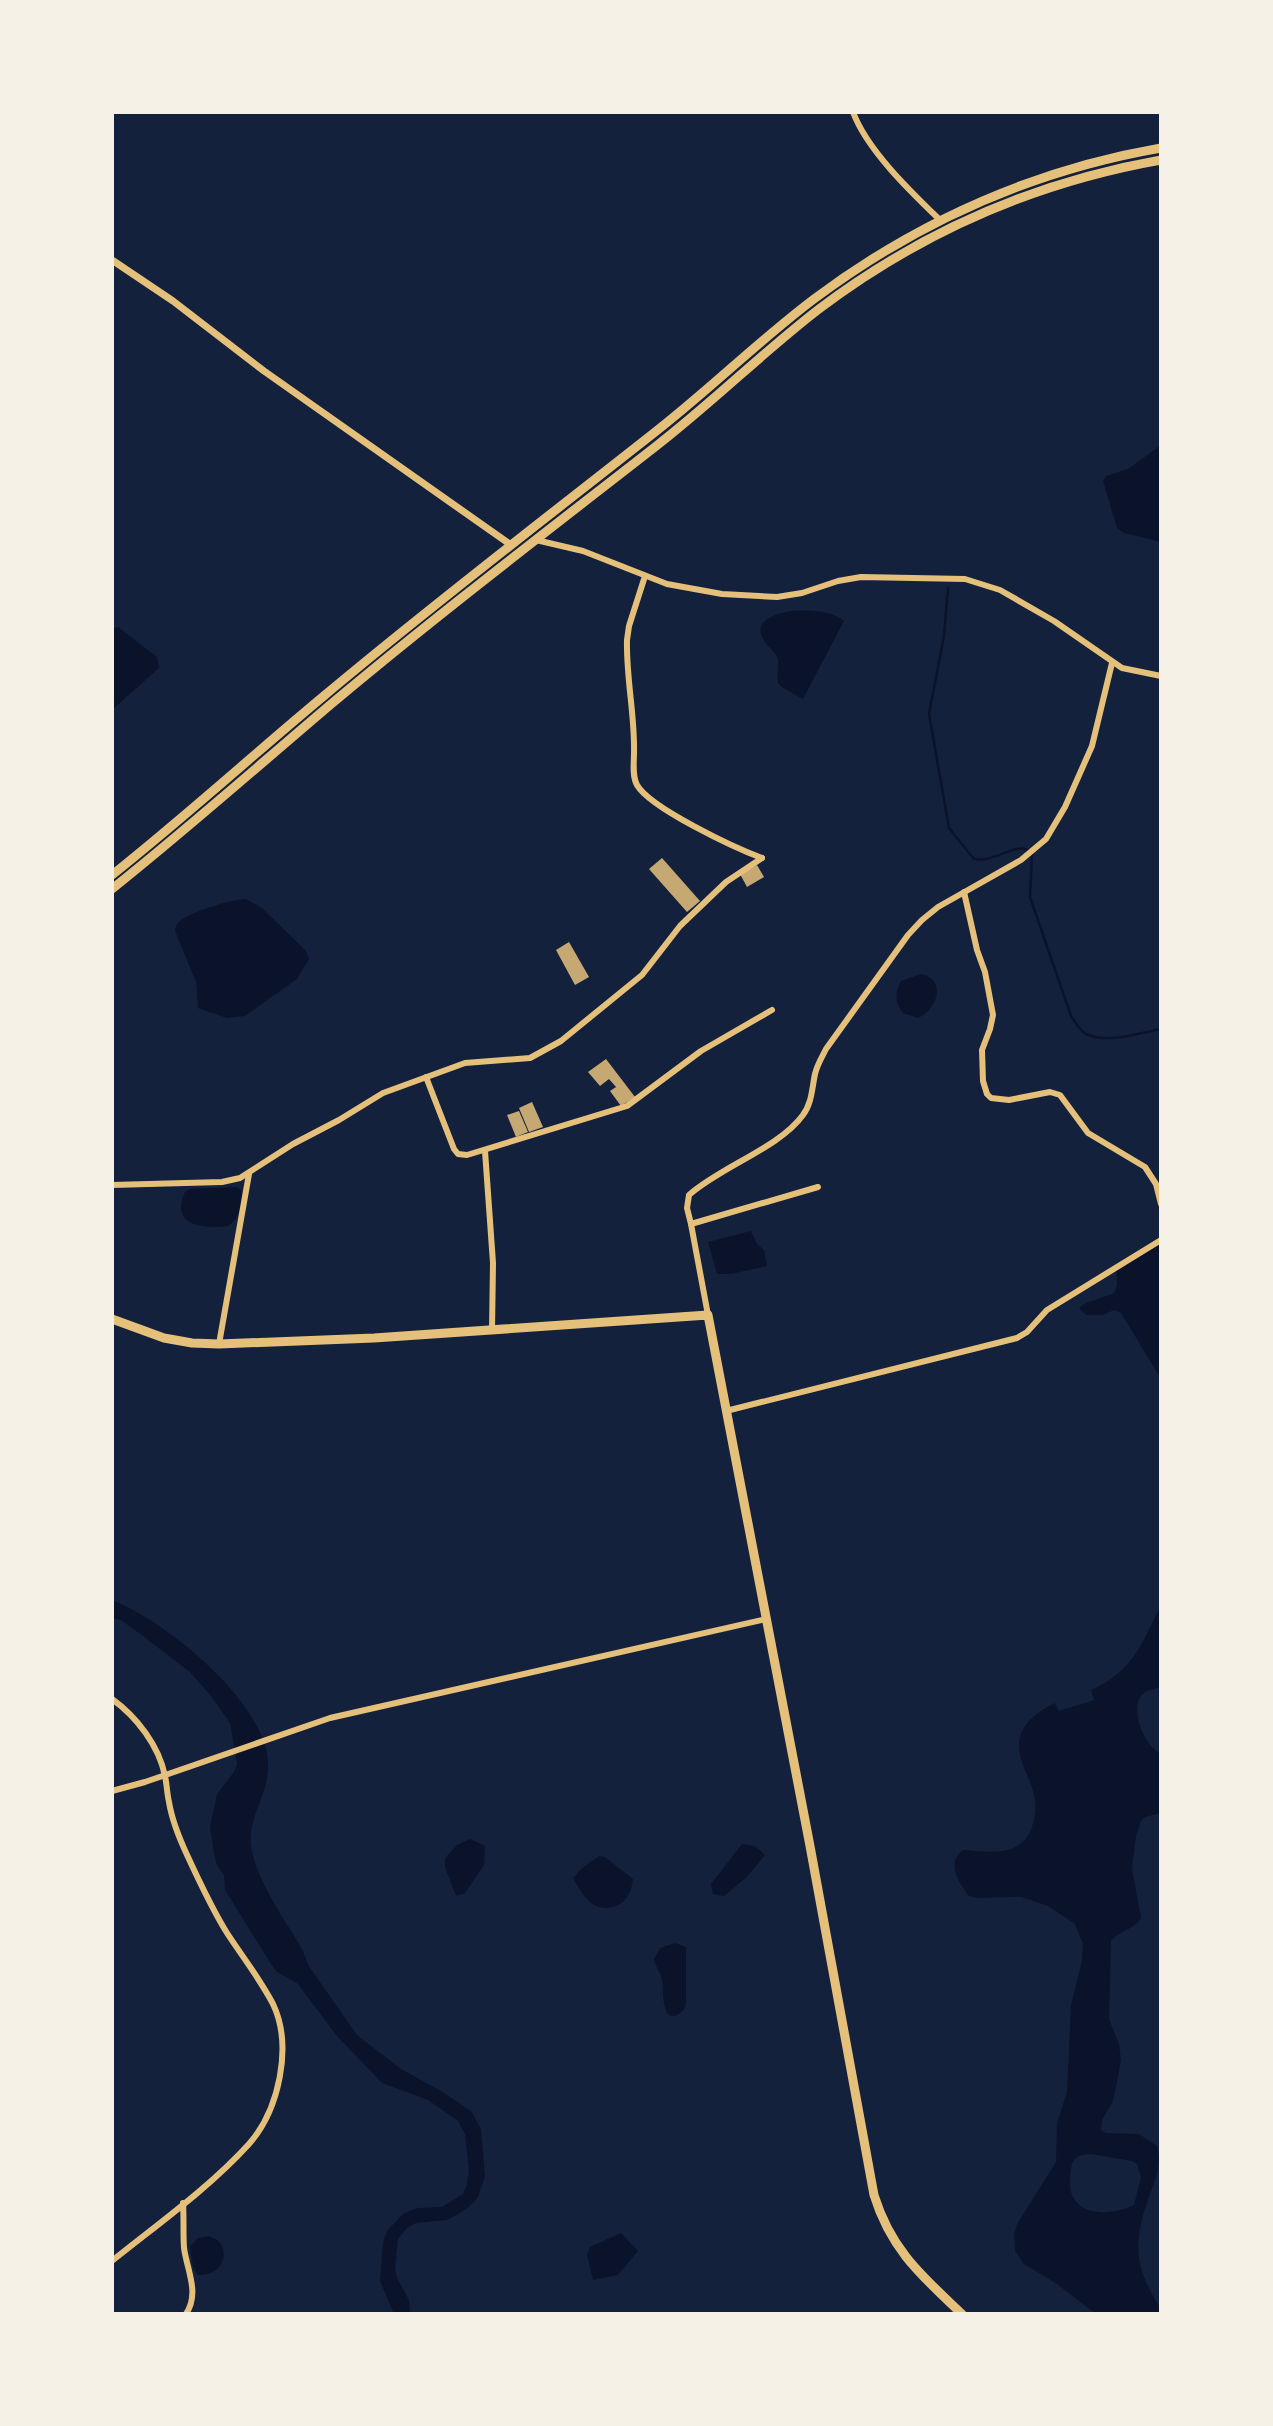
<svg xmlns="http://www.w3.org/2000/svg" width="1273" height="2426" font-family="'Public Sans',sans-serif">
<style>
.water{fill:#0b132b;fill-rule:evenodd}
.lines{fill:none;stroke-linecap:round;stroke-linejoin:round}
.stream{stroke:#0b132b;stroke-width:2.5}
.building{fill:#c6a872}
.minor{stroke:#e5c07b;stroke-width:6}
.tertiary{stroke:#e5c07b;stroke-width:7}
.secondary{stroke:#e5c07b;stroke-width:9}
</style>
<rect width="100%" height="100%" fill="#14213d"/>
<g class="water">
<polygon points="1161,445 1161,542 1124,533 1117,528 1103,481 1106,476 1128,469"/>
<path d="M 791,611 C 809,610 830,610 844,621 L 803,699 L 783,688 L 778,683 C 776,674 781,663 776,655 C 773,650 768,647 765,642 C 750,621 775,614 791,611 Z"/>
<polygon points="118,627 157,657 159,668 112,710 112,629"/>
<path d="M 246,899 L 262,908 L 306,951 L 309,959 L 297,979 L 245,1016 L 227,1018 L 198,1008 L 196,982 L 175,931 C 176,926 176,924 180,921 C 190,912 233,899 246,899 Z"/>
<path d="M 921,974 C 946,979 939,1008 918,1018 L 903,1013 C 894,1002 895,993 901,981 Z"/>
<path d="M 236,1187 L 241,1190 C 243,1203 240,1219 228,1226 C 204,1229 169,1226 185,1192 L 190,1189 Z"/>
<polygon points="751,1231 757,1244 764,1250 767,1266 731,1274 717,1274 708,1242"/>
<polygon points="1161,1244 1161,1379 1121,1313 1114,1310 1103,1315 1086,1315 1079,1308 1086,1303 1114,1293 1117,1285 1116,1268"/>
<path d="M 112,1600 C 166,1621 272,1706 268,1769 C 267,1798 245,1821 252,1851 C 256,1871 268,1893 278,1910 C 288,1928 303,1945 308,1965 L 357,2035 L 401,2069 L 441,2091 L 471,2111 L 481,2129 L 485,2176 L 478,2197 L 469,2207 L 455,2216 L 447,2220 L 416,2223 L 407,2228 L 398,2239 L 395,2269 L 397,2278 L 409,2300 L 410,2314 L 394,2314 L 380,2281 L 383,2242 L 387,2231 L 403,2214 L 417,2208 L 442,2207 L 463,2194 L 467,2184 L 469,2172 L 465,2134 L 458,2121 L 428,2100 L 382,2083 L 337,2036 L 297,1983 L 277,1972 L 271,1964 L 225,1890 L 224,1875 L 217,1865 L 214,1854 L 210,1827 L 217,1794 L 234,1772 L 237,1764 L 230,1723 L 211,1696 L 190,1672 L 139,1633 L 121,1620 L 112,1618 Z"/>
<path d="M 1161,1605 L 1161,1687 C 1154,1689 1146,1690 1141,1696 C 1130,1711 1145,1748 1161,1753 L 1161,1813 L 1145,1817 L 1141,1821 L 1136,1836 L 1132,1869 L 1141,1918 C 1134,1930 1120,1930 1111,1941 L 1109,2019 L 1119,2044 L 1121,2061 L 1113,2101 L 1102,2120 L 1101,2130 L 1106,2133 L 1139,2134 L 1157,2146 C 1162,2163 1156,2179 1150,2194 C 1133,2241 1133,2266 1161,2309 L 1161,2314 L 1096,2314 L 1057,2284 L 1024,2264 L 1015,2251 L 1014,2235 L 1017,2224 L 1056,2162 L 1057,2123 L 1067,2092 L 1071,2005 L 1082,1961 L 1083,1944 L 1075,1924 L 1048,1906 L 1021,1897 L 976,1898 L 969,1896 C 958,1882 946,1863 963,1850 C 990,1852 1021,1858 1032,1827 C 1035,1817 1037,1804 1034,1795 C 1030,1776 1015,1757 1020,1738 C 1023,1722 1039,1711 1053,1704 L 1055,1703 L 1059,1711 L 1094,1700 L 1091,1690 C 1133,1672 1142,1643 1161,1605 ZM 1091,2154 L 1132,2161 L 1137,2164 L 1141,2177 L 1134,2205 C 1109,2217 1068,2217 1070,2180 C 1071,2173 1070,2164 1075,2159 C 1079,2154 1086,2155 1091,2154 Z"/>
<polygon points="470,1839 485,1846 484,1865 465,1893 456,1896 445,1867 445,1858 457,1845"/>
<polygon points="742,1844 755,1846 765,1855 746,1878 724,1896 713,1894 711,1884"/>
<path d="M 599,1856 L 605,1857 L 633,1879 C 632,1890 627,1902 616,1906 C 593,1914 583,1896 573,1878 L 581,1869 Z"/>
<path d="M 675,1943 L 686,1947 L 686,2004 L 684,2010 C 660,2032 664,1989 662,1980 C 660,1972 655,1966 654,1959 L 660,1948 Z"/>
<polygon points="621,2233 638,2251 618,2275 593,2280 587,2255 590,2247"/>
<path d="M 208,2236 C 234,2242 226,2277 198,2275 L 193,2267 L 190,2246 L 198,2238 Z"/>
</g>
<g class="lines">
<path class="stream" d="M 948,588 L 944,636 L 929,714 L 949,828 L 974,859 C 997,863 1018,839 1032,853 L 1030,897 L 1071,1016 C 1076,1023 1079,1030 1086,1034 C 1107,1044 1140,1033 1161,1029"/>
</g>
<g class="building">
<polygon points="662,858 700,901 687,912 649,869"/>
<polygon points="757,865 764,877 747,887 740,874"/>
<polygon points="569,942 589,977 575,985 556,950"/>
<polygon points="606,1059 635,1097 621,1106 610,1091 616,1087 609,1079 600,1086 588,1072"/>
<polygon points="532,1102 543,1127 529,1132 519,1108"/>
<polygon points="519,1111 528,1132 516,1137 507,1115"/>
</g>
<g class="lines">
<g class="minor">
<path d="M 853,112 C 867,150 911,192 940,220"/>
<polyline points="536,540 583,551 667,584 722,594 777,597 802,593 838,581 861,577 965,579 1000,590 1054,621 1122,668 1161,676"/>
<path d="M 645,576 L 629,626 L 627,640 C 626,678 635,715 634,753 C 634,763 632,776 637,785 C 650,808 735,848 762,858"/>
<polyline points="964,892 977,950 985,972 993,1015 990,1029 982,1050 983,1081 987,1094 991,1098 1009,1100 1050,1092 1060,1095 1088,1133 1145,1167 1156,1184 1161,1204"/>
<polyline points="426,1077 454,1149 458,1154 467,1155 627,1106 701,1051 772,1010"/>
<polyline points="485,1151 493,1263 492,1330"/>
<polyline points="112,1185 222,1182 240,1178 293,1144 339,1120 383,1093 465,1063 530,1058 561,1041 642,975 680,926 726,882 762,858"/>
<path d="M 691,1224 L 687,1208 L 689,1195 C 722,1166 779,1148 803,1115 C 812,1103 812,1088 815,1074 C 817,1065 822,1057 826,1049 L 908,935 L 922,920 L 938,907 L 1021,860 L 1046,839 L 1065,807 L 1092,746 L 1112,663"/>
<polyline points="708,1315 691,1224 818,1187"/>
<polyline points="219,1344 249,1174"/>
<polyline points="726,1411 1017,1338 1027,1332 1047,1310 1161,1240"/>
<path d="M 112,1699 C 137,1717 159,1746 165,1776 C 167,1785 167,1794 169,1802 C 172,1821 180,1840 188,1857 C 200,1883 212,1909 227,1933 C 242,1956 260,1979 273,2004 C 293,2046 279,2110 249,2144 C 209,2188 158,2224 112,2261"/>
<polyline points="112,1791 145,1782 330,1718 766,1619"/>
<path d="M 183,2203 C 184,2218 183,2233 184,2248 C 187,2270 200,2293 186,2314"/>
</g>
<polyline class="tertiary" points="112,260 173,301 264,371 511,545"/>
<g class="secondary">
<path d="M 112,875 C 185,817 254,754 325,695 C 431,606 541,522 650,436 C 706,393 757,342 814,299 C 917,222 1034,170 1161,148"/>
<path d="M 112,889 C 186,830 257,767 330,705 C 436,616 546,532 655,447 C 712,403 763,352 819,309 C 921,232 1036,182 1161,160"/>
<path d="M 112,1319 L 164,1338 L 192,1343 L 219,1344 L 374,1338 L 708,1315 L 810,1846 L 874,2195 C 891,2250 922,2276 962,2314"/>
</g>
</g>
<rect width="1273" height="2426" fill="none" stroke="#f6f1e7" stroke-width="228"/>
</svg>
